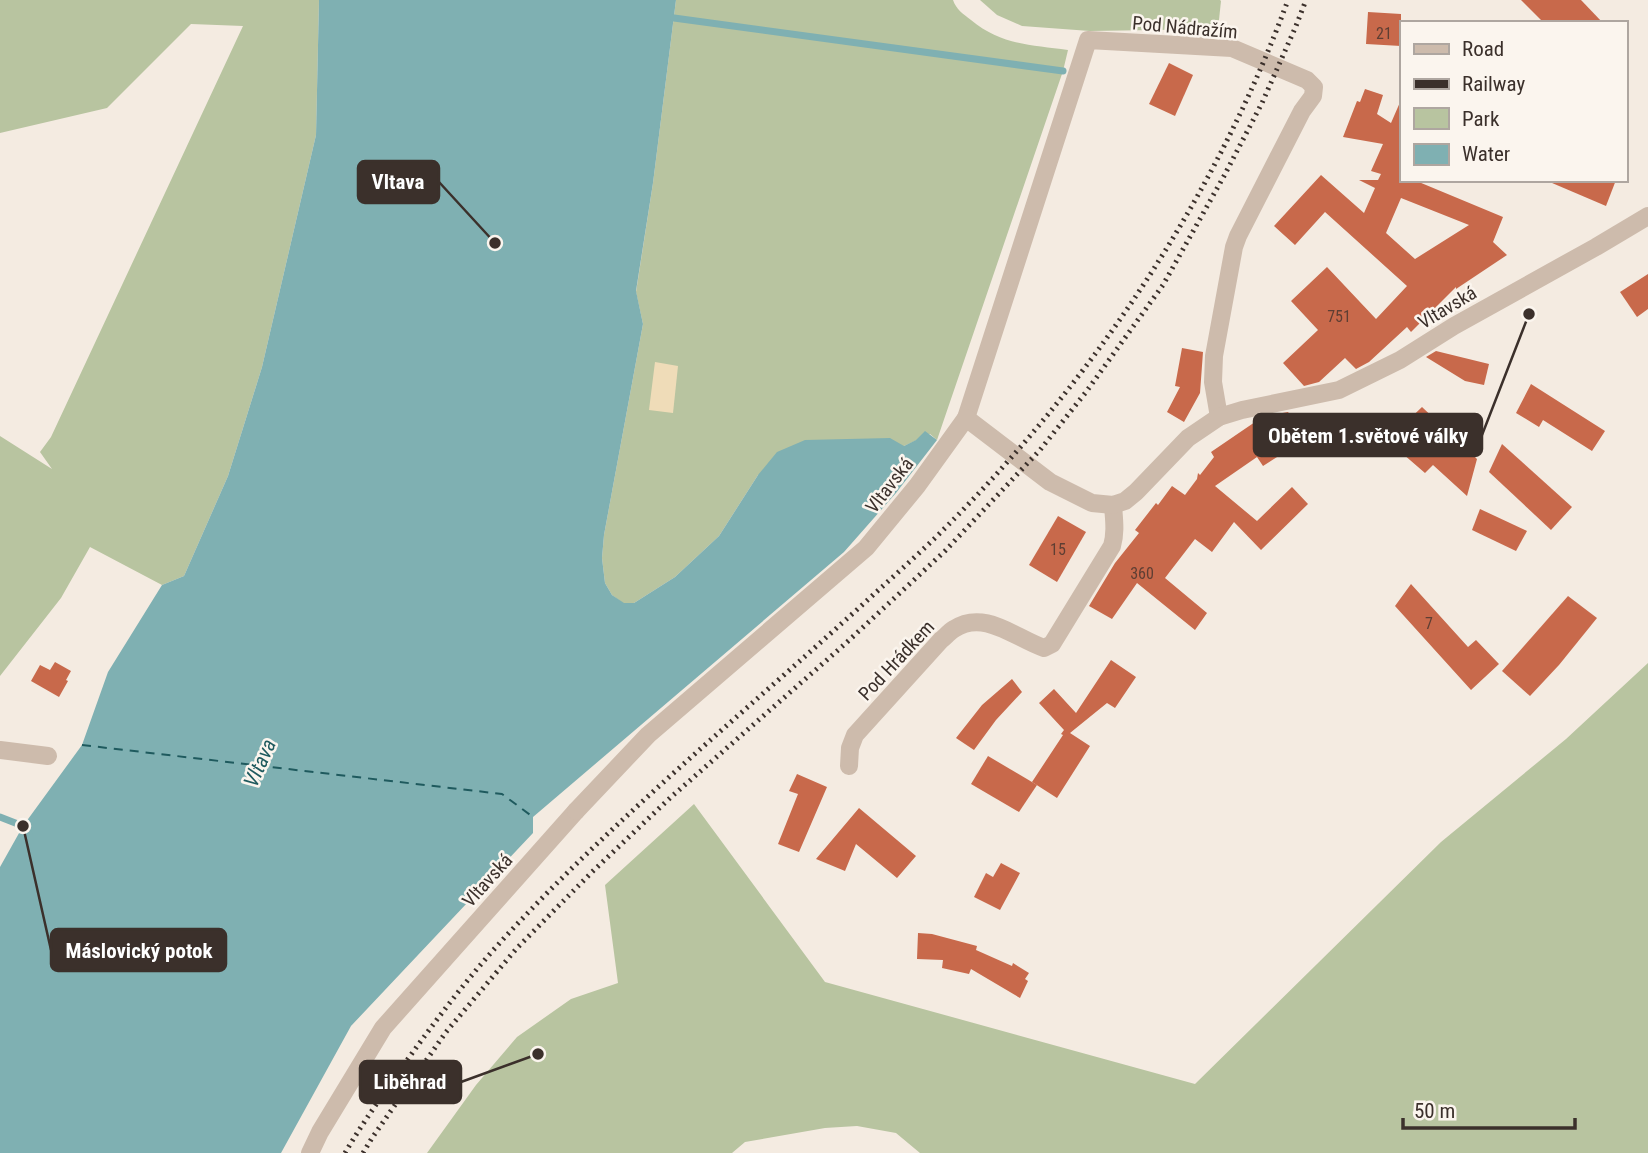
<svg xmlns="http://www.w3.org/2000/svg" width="1648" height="1153" font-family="'Roboto Condensed',sans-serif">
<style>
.green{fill:#b8c4a0}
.sand{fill:#efdcb8}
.water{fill:#7fb0b2}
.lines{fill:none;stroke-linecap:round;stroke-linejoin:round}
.stream{stroke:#7fb0b2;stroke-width:7}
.ferry{stroke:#1f5a5e;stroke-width:2;stroke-dasharray:9 7;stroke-linecap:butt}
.building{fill:#c8694b;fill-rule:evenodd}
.minor{stroke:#cdbbac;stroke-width:18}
.tertiary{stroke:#cdbbac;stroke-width:18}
.rail{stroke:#3b302b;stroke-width:5;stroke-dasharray:2 5;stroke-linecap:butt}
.labels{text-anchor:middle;stroke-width:5;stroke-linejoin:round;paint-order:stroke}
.number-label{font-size:16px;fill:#5e3e33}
.street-label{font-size:19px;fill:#3b302b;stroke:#fbf5ee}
.water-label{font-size:21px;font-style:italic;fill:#1f5a5e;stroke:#fbf5ee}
.leader{fill:none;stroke:#3b302b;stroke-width:2.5}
.callout-dot{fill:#3b302b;stroke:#fbf5ee;stroke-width:2.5}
.callout{fill:#3b302b;stroke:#3b302b;stroke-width:2.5}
.callout-label{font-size:21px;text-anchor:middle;font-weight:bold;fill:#fff}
</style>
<rect width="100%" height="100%" fill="#f4ebe1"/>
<g class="green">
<polygon points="0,0 319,0 316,135 262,367 228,476 184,576 162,585 90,547 61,598 0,676 0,436 52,469 40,452 51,437 243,26 191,24 107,108 0,133"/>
<path d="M 676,0 L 953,0 C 956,9 963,14 971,20 C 1001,45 1031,45 1068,50 L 1063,71 L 937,440 L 930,434 L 904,446 L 758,475 L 719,536 L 675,577 L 634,603 L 624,604 L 612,595 L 605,583 L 602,558 L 604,535 L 643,324 L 636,292 L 653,183 Z"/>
<polygon points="980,0 1220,0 1221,1 1218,29 1090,31 1022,26 997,15"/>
<polygon points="1648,663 1648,1153 920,1153 896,1133 857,1126 825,1128 745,1142 732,1153 427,1153 476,1085 517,1037 571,999 618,983 605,885 694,804 825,982 1195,1084 1441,842 1566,739"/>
</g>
<polygon class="sand" points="655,362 678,366 673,413 649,410"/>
<polygon class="water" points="319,0 676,0 653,183 636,291 643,324 604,535 602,558 605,583 612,595 624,603 634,603 675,577 719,536 758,475 777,452 805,440 890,438 904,446 916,440 925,431 937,440 896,493 844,552 533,817 533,833 351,1026 281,1153 0,1153 0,867 23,826 82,745 108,672 162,585 184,576 228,476 262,367 316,135"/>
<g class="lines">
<g class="stream">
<polyline points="674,18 1063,71"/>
<polyline points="0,817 23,826 29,833"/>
</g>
<polyline class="ferry" points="82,745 502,794 533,817"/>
</g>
<g class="building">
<polygon points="1521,0 1581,0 1603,23 1544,23"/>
<polygon points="1368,12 1401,14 1401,46 1366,44"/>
<polygon points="1169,63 1193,75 1175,116 1149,104"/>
<path d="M 1365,89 L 1383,95 L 1377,114 L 1391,123 L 1401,100 L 1401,180 L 1414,180 L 1503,217 L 1493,242 L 1507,255 L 1456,289 L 1456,287 L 1411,332 L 1407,327 L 1369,362 L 1356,369 L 1345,358 L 1319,382 L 1304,386 L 1283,363 L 1318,330 L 1291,301 L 1327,267 L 1376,319 L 1407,286 L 1325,212 L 1295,245 L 1274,226 L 1321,175 L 1364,213 L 1375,188 L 1359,180 L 1378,180 L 1381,174 L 1371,171 L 1383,144 L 1343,137 L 1357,101 L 1360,102 ZM 1401,198 L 1469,225 L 1415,259 L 1386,233 Z"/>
<polygon points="1545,180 1616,180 1606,206"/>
<polygon points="1648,274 1648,309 1637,317 1620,292"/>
<polygon points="1182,348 1203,352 1200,393 1184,422 1167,412 1180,387 1175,386"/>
<polygon points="1436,351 1489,364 1484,385 1465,381 1426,357"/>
<polygon points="1531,384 1605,431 1592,451 1543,420 1539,427 1516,413"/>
<polygon points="1422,407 1477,459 1467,496 1433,465 1425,473 1403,454 1411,444 1397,431"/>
<polygon points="1288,412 1307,438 1263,466 1257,457 1215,486 1257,521 1292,487 1308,504 1261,550 1234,522 1212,552 1195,539 1165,578 1207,613 1195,630 1137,583 1112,619 1089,606 1115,563 1139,533 1135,530 1156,503 1158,505 1172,486 1185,495 1197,479 1198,473 1200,475 1214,457 1211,452 1255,422 1257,425 1277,414"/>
<polygon points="1502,444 1572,507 1551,530 1489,472"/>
<polygon points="1480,509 1527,531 1516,551 1472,530"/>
<polygon points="1058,516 1086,532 1057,582 1029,565"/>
<polygon points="1411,584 1468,647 1476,640 1499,664 1471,690 1395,606"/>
<polygon points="1568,596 1597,618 1559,665 1530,696 1502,671"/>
<polygon points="1111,660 1136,677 1115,708 1107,703 1070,733 1090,746 1057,798 1032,782 1063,735 1061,734 1064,730 1039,703 1054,689 1076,713"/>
<polygon points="55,662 71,671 66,680 68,681 59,697 31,681 40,665 50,670"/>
<polygon points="1012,679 1022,692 996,720 974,750 956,738 982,705"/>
<polygon points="988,756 1037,785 1019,812 971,784"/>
<polygon points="797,774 827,787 799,852 778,844 798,794 789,791"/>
<polygon points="859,808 916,856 897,878 856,844 845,871 816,859"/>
<polygon points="1001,863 1020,873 1000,910 974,897 986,873 993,877"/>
<polygon points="918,933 932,934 977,946 976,950 1012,966 1013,963 1029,973 1025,979 1028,981 1020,998 971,969 969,974 942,968 943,960 917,959"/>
</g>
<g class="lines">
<g class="minor">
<polyline points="966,418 1088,40 1232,48 1307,80 1314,87 1313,96 1302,111 1238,236 1234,247 1214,356 1213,382 1219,417"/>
<path d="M 849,766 L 850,748 L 855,735 L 941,640 C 945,637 949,632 954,629 C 984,609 1015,638 1044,648 L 1052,644 L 1112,546 C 1116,532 1114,520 1113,505"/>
<polyline points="310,1153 320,1132 383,1028 576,811"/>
</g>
<g class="tertiary">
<polyline points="0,750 48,756"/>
<polyline points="576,811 648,735 866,548 917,486 966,418 1050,482 1092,503 1113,505 1125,501 1136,492 1188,438 1219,417 1242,410 1339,390 1400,360 1454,326 1596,247 1648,216"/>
</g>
<g class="rail">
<path d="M 345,1153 C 360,1127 378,1102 395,1077 C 430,1028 466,979 507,935 C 620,813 750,708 873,595 C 893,577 914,558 934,539 C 1087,389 1214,202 1288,0"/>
<polyline points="363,1153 372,1138 446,1032 517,948 592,872 670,798 845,644 945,551 1040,450 1086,392 1163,285 1224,176 1262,103 1296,26 1306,0"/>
</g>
</g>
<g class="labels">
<g class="number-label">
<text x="1384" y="39">21</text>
<text x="1339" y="322">751</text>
<text x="1058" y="555">15</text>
<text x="1142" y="579">360</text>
<text x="1429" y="629">7</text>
</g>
<g class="street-label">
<text transform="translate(1185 27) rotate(5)" y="7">Pod Nádražím</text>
<text transform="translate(1447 307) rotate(-31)" y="7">Vltavská</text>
<text transform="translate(889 485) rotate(-52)" y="7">Vltavská</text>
<text transform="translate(896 660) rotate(-47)" y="7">Pod Hrádkem</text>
<text transform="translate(487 880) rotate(-48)" y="7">Vltavská</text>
</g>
<g class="water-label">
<text transform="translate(260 763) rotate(-66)" y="7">Vltava</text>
</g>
</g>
<path class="leader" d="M495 243L439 182M1529 314L1482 435M23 826L51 950M538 1054L461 1082"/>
<g class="callout-dot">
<circle cx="495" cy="243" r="7"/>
<circle cx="1529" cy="314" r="7"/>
<circle cx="23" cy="826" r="7"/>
<circle cx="538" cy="1054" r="7"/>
</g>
<g class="callout">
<rect x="358" y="161" width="81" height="42" rx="7"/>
<rect x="1254" y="414" width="228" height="42" rx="7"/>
<rect x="51" y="929" width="175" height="42" rx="7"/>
<rect x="360" y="1061" width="101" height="42" rx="7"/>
</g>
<g class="callout-label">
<text x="398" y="189">Vltava</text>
<text x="1368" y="443">Obětem 1.světové války</text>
<text x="139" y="958">Máslovický potok</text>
<text x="410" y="1089">Liběhrad</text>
</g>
<rect x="1400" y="21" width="228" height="161" fill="#fbf5ee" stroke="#aea6a0" stroke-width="2"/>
<rect x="1414" y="44" width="35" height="10" fill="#cdbbac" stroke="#aea6a0" stroke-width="2"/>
<text x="1462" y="56" font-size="21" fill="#3b302b">Road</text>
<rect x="1414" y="79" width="35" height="10" fill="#3b302b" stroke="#aea6a0" stroke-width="2"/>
<text x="1462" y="91" font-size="21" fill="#3b302b">Railway</text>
<rect x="1414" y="108" width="35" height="21" fill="#b8c4a0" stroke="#aea6a0" stroke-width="2"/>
<text x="1462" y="126" font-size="21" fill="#3b302b">Park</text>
<rect x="1414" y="144" width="35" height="21" fill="#7fb0b2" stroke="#aea6a0" stroke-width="2"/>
<text x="1462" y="161" font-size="21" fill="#3b302b">Water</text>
<path d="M1403 1118v10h172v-10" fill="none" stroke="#3b302b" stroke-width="3.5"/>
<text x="1414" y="1118" font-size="21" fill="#3b302b" stroke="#fbf5ee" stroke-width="5" paint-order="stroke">50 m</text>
</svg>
